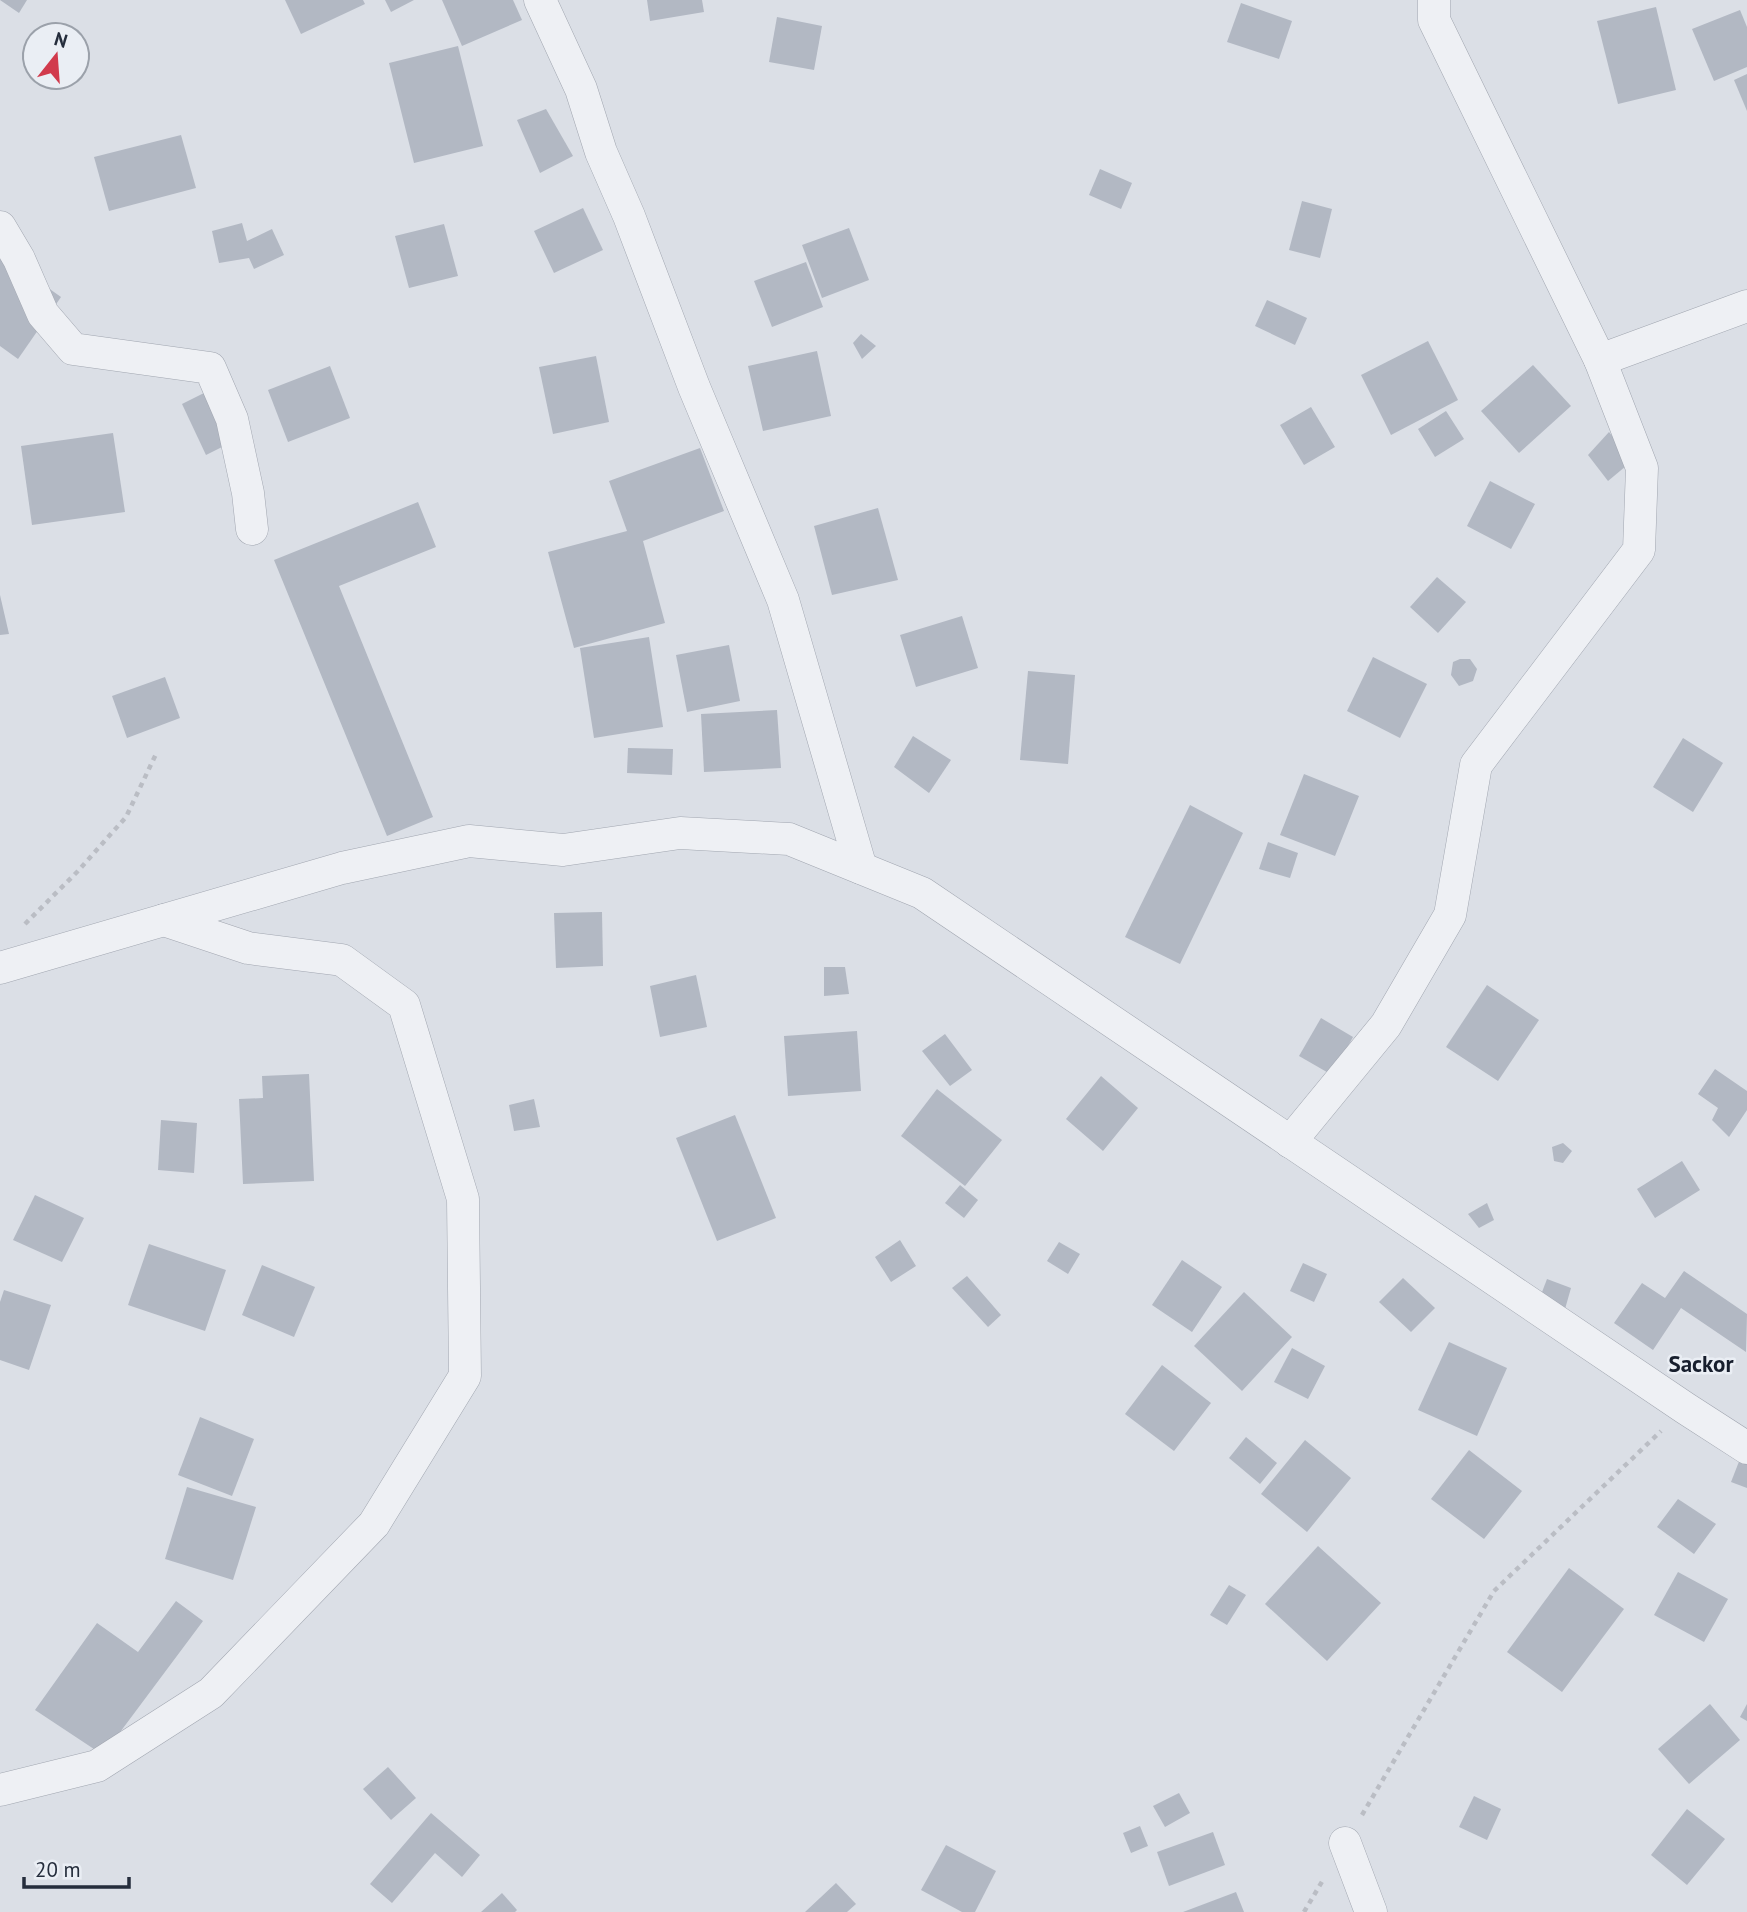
<svg xmlns="http://www.w3.org/2000/svg" width="1747" height="1912" font-family="'PT Sans',sans-serif">
<style>
.building{fill:#b2b8c3}
.lines{fill:none;stroke-linecap:round;stroke-linejoin:round}
.minor-casing{stroke:#a1a6b0;stroke-width:33}
.path{stroke:#babdc4;stroke-width:4.5;stroke-dasharray:5 5;stroke-linecap:butt}
.minor{stroke:#eef0f4;stroke-width:32}
.labels{text-anchor:middle;stroke-width:5;stroke-linejoin:round;paint-order:stroke}
.neighbourhood-label{font-size:23px;font-weight:bold;fill:#171e2d;stroke:#eaeef4}
</style>
<rect width="100%" height="100%" fill="#dbdfe6"/>
<g class="building">
<polygon points="0,0 27,0 19,13"/>
<polygon points="285,0 363,0 365,4 301,34"/>
<polygon points="385,0 414,0 391,12"/>
<polygon points="442,0 513,0 522,20 462,46"/>
<polygon points="647,0 702,0 704,12 650,21"/>
<polygon points="1241,3 1292,21 1279,59 1227,42"/>
<polygon points="1656,7 1676,90 1618,104 1597,21"/>
<polygon points="1740,10 1747,27 1747,67 1714,81 1692,29"/>
<polygon points="777,17 822,26 814,70 769,62"/>
<polygon points="458,46 483,146 414,163 389,63"/>
<polygon points="1747,74 1747,111 1734,80"/>
<polygon points="546,109 573,156 540,173 517,120"/>
<polygon points="181,135 196,188 109,211 94,157"/>
<polygon points="1100,169 1132,183 1121,209 1089,195"/>
<polygon points="1302,201 1332,209 1320,258 1289,250"/>
<polygon points="583,208 603,250 554,273 534,231"/>
<polygon points="242,223 247,241 272,229 284,255 254,269 249,258 219,263 212,231"/>
<polygon points="444,224 458,276 409,288 395,236"/>
<polygon points="849,228 869,280 822,298 802,245"/>
<polygon points="3,256 61,297 18,359 0,346 0,260"/>
<polygon points="806,262 823,307 772,327 754,281"/>
<polygon points="1267,300 1307,318 1295,345 1255,326"/>
<polygon points="861,334 876,346 862,359 853,343"/>
<polygon points="1428,341 1458,400 1391,435 1361,375"/>
<polygon points="817,351 831,416 763,431 748,366"/>
<polygon points="596,356 609,422 553,434 539,367"/>
<polygon points="1533,365 1571,406 1519,453 1481,411"/>
<polygon points="330,366 350,418 288,442 268,390"/>
<polygon points="220,385 244,436 206,455 182,404"/>
<polygon points="1311,407 1335,447 1304,465 1280,425"/>
<polygon points="1446,411 1464,439 1435,457 1418,429"/>
<polygon points="1609,432 1632,461 1608,481 1588,455"/>
<polygon points="113,433 125,512 32,525 21,446"/>
<polygon points="700,448 724,511 643,541 665,623 574,648 548,552 627,531 609,481"/>
<polygon points="1490,481 1535,504 1511,549 1467,526"/>
<polygon points="418,502 436,547 339,586 433,817 387,836 274,560"/>
<polygon points="878,508 898,580 832,595 814,526"/>
<polygon points="1437,577 1466,602 1438,633 1410,607"/>
<polygon points="0,595 9,634 0,635"/>
<polygon points="962,616 978,668 916,687 900,635"/>
<polygon points="649,637 663,727 594,738 580,648"/>
<polygon points="729,645 740,701 687,712 676,655"/>
<polygon points="1373,657 1427,684 1400,738 1347,711"/>
<polygon points="1460,659 1470,659 1477,669 1473,681 1459,686 1451,675 1453,662"/>
<polygon points="1028,671 1075,675 1068,764 1020,760"/>
<polygon points="165,677 180,718 127,738 112,696"/>
<polygon points="777,710 781,768 704,772 701,714"/>
<polygon points="913,736 951,760 929,793 894,767"/>
<polygon points="1683,738 1723,763 1693,812 1653,787"/>
<polygon points="628,748 673,749 672,775 627,773"/>
<polygon points="1304,774 1359,796 1335,856 1280,835"/>
<polygon points="1190,805 1243,833 1180,964 1125,937"/>
<polygon points="1268,842 1298,853 1290,878 1259,869"/>
<polygon points="602,912 603,966 556,968 554,913"/>
<polygon points="824,967 845,967 849,994 824,996"/>
<polygon points="696,975 707,1027 660,1037 650,986"/>
<polygon points="1487,985 1539,1020 1498,1081 1446,1047"/>
<polygon points="1321,1018 1353,1037 1332,1075 1299,1056"/>
<polygon points="857,1031 861,1091 788,1096 784,1036"/>
<polygon points="945,1034 972,1070 950,1086 922,1051"/>
<polygon points="1715,1069 1747,1091 1747,1110 1729,1137 1712,1120 1718,1108 1698,1094"/>
<polygon points="309,1074 314,1181 243,1184 239,1099 263,1098 262,1076"/>
<polygon points="1101,1076 1138,1108 1103,1151 1066,1119"/>
<polygon points="937,1089 1002,1140 965,1186 901,1136"/>
<polygon points="534,1099 540,1127 514,1131 509,1105"/>
<polygon points="735,1115 776,1218 717,1241 676,1138"/>
<polygon points="161,1120 197,1123 194,1173 158,1170"/>
<polygon points="1563,1143 1572,1151 1563,1163 1554,1161 1552,1147"/>
<polygon points="1682,1161 1700,1190 1655,1218 1637,1189"/>
<polygon points="960,1185 978,1200 964,1218 945,1203"/>
<polygon points="35,1195 84,1218 62,1262 13,1240"/>
<polygon points="1487,1203 1494,1220 1479,1228 1468,1214"/>
<polygon points="900,1240 916,1266 891,1282 875,1257"/>
<polygon points="1059,1242 1080,1254 1068,1274 1047,1261"/>
<polygon points="149,1244 226,1270 205,1331 128,1305"/>
<polygon points="1182,1260 1222,1287 1192,1332 1152,1305"/>
<polygon points="1303,1263 1327,1274 1314,1302 1290,1291"/>
<polygon points="262,1265 315,1287 294,1337 242,1315"/>
<polygon points="1684,1271 1747,1314 1746,1352 1681,1308 1653,1350 1614,1323 1642,1283 1665,1298"/>
<polygon points="967,1276 1001,1315 988,1327 952,1288"/>
<polygon points="1403,1278 1435,1308 1411,1332 1379,1302"/>
<polygon points="1547,1279 1571,1288 1565,1309 1539,1300"/>
<polygon points="4,1290 51,1305 29,1370 0,1360 0,1302"/>
<polygon points="1244,1292 1292,1337 1242,1391 1194,1346"/>
<polygon points="1449,1342 1507,1368 1477,1436 1418,1410"/>
<polygon points="1292,1348 1325,1366 1308,1399 1274,1382"/>
<polygon points="1162,1365 1211,1403 1174,1451 1125,1414"/>
<polygon points="200,1417 254,1439 232,1496 178,1475"/>
<polygon points="1246,1437 1277,1463 1260,1484 1229,1458"/>
<polygon points="1305,1440 1351,1478 1307,1532 1261,1494"/>
<polygon points="1469,1450 1522,1491 1484,1539 1431,1499"/>
<polygon points="1740,1459 1747,1462 1747,1488 1731,1482"/>
<polygon points="187,1487 256,1507 233,1580 165,1559"/>
<polygon points="1678,1499 1716,1524 1694,1554 1657,1527"/>
<polygon points="1318,1546 1381,1603 1327,1661 1265,1604"/>
<polygon points="1569,1568 1624,1609 1562,1692 1507,1652"/>
<polygon points="1678,1572 1728,1599 1704,1642 1654,1615"/>
<polygon points="1229,1585 1246,1595 1227,1625 1210,1615"/>
<polygon points="176,1601 203,1621 103,1755 35,1710 97,1623 138,1652"/>
<polygon points="1710,1704 1740,1740 1689,1784 1658,1749"/>
<polygon points="1747,1704 1747,1721 1740,1717"/>
<polygon points="388,1767 416,1798 391,1820 363,1789"/>
<polygon points="1179,1793 1190,1813 1165,1827 1153,1806"/>
<polygon points="1474,1796 1501,1809 1487,1840 1459,1827"/>
<polygon points="1687,1809 1725,1839 1687,1885 1651,1855"/>
<polygon points="431,1813 480,1855 462,1877 435,1853 392,1903 370,1884"/>
<polygon points="1140,1826 1148,1846 1131,1853 1123,1833"/>
<polygon points="1213,1832 1225,1865 1169,1886 1157,1852"/>
<polygon points="946,1845 996,1871 975,1912 962,1912 921,1890"/>
<polygon points="836,1883 856,1904 847,1912 805,1912"/>
<polygon points="1236,1892 1244,1912 1183,1912"/>
<polygon points="502,1893 517,1910 515,1912 481,1912"/>
</g>
<g class="lines">
<defs>
<g id="minor">
<polyline points="540,0 581,89 601,152 629,216 694,387 783,600 861,868"/>
<polyline points="1434,0 1434,20 1600,360"/>
<polyline points="0,227 19,259 43,314 73,349 210,368 232,419 248,493 252,529"/>
<polyline points="0,968 342,868 469,841 563,850 680,833 789,839 922,893 1685,1408 1747,1448"/>
<polyline points="1290,1142 1386,1025 1450,915 1476,765 1639,550 1642,468 1600,360 1747,306"/>
<polyline points="0,1790 97,1766 211,1693 374,1524 465,1376 463,1199 404,1005 342,960 248,948 164,920"/>
<polyline points="1345,1843 1371,1912"/>
</g>
</defs>
<use href="#minor" class="minor-casing"/>
<g class="path">
<polyline points="25,924 78,871 126,817 157,752"/>
<polyline points="1362,1815 1494,1591 1661,1431"/>
<polyline points="1304,1912 1323,1880"/>
</g>
<use href="#minor" class="minor"/>
</g>
<g class="labels">
<g class="neighbourhood-label">
<text x="1701" y="1372">Sackor</text>
</g>
</g>
<g transform="translate(56 56) rotate(17)"><circle r="33" fill="#eaeef4" stroke="#9ba1aa" stroke-width="2"/>
<path d="M0-5L12 26L0 18L-12 26Z" fill="#d13a4c"/>
<text y="-10" font-size="19" font-weight="bold" text-anchor="middle" fill="#252d3c">N</text>
</g>
<path d="M24 1877v10h105v-10" fill="none" stroke="#252d3c" stroke-width="3.5"/>
<text x="35" y="1877" font-size="21" fill="#252d3c" stroke="#eaeef4" stroke-width="5" paint-order="stroke">20 m</text>
</svg>
